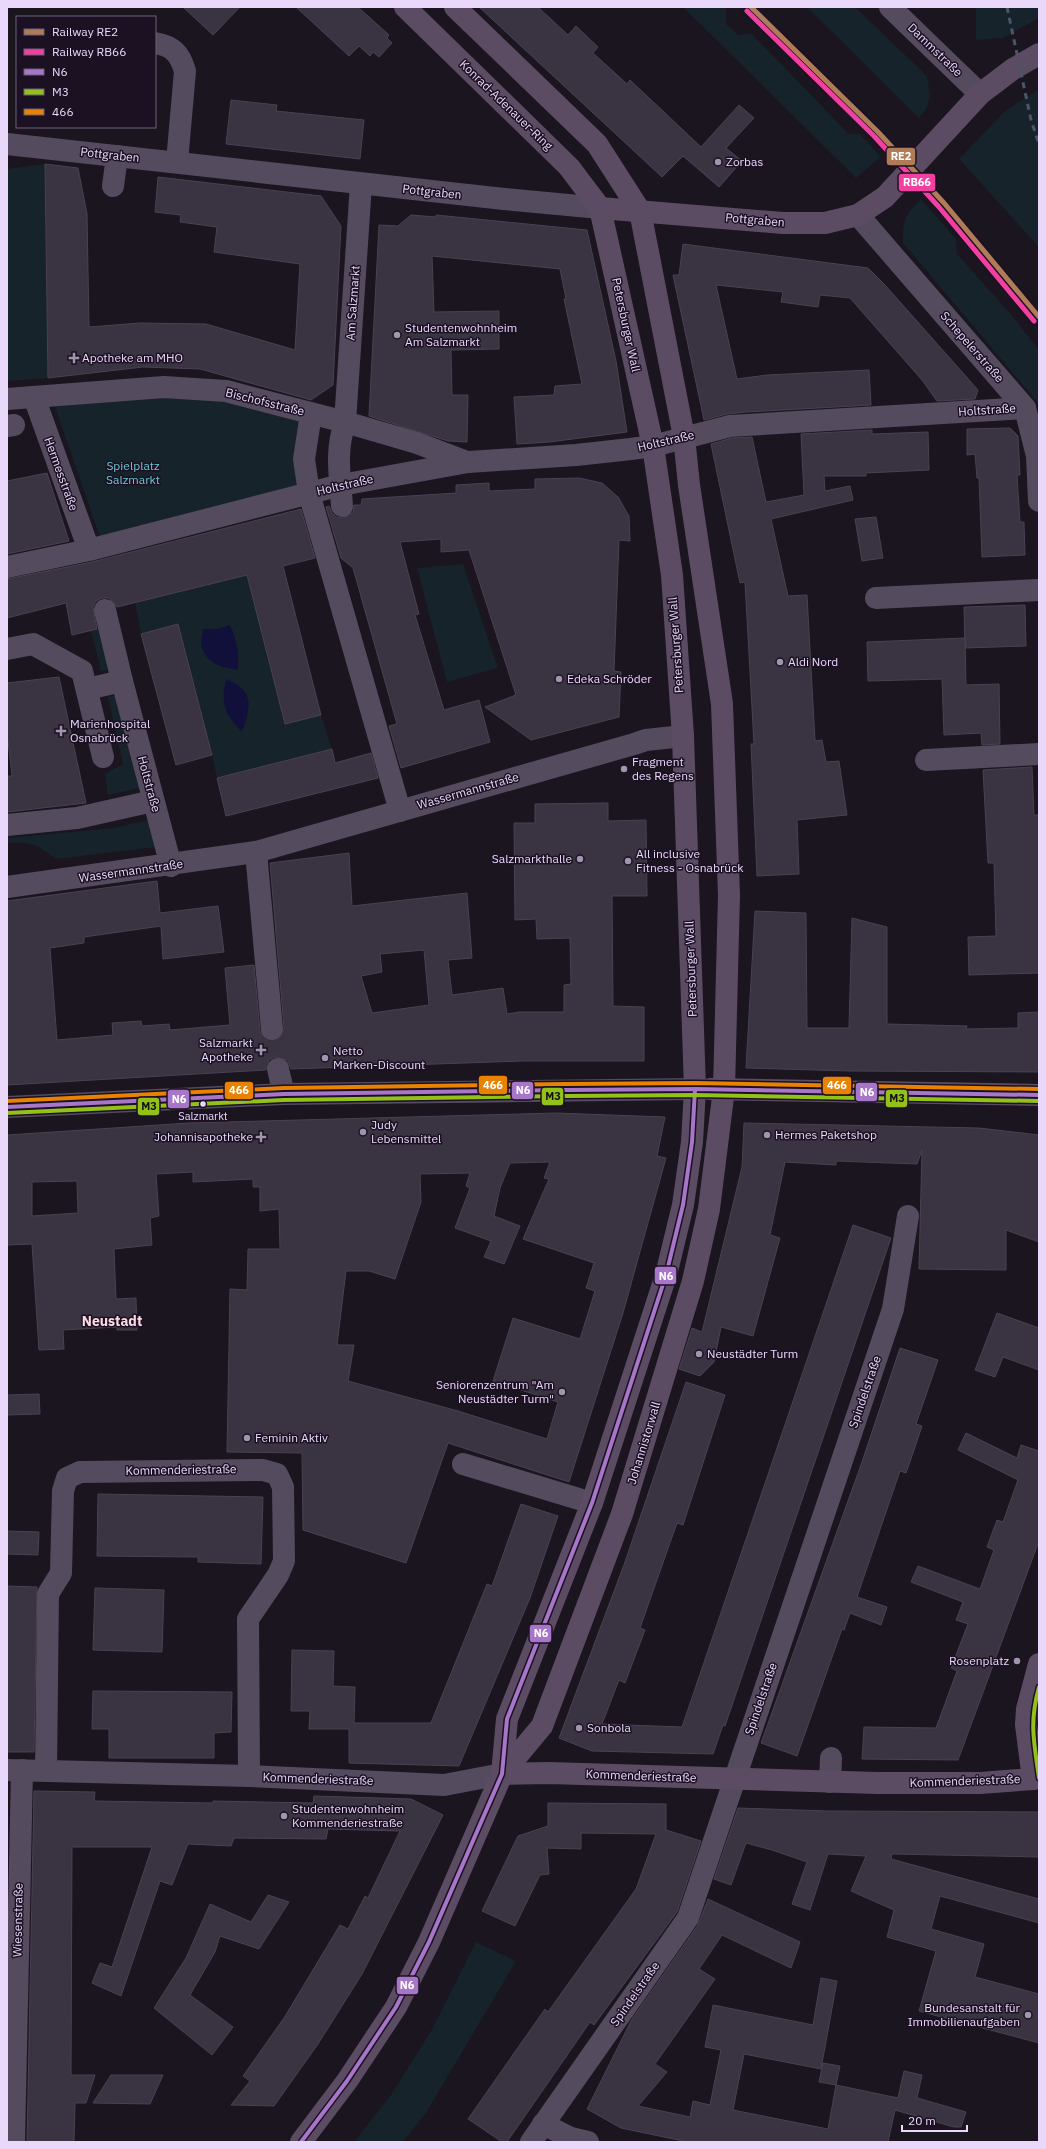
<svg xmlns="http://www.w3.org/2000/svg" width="1046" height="2149" font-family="'IBM Plex Sans',sans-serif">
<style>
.green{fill:#16232b}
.water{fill:#11103b}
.building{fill:#3a3341;stroke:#4a4152;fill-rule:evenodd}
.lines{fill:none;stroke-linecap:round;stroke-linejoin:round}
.minor-tunnel{stroke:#393240;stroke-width:22;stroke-dasharray:22 11;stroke-linecap:butt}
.minor{stroke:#544b5f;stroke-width:22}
.major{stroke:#5c4c63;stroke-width:22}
.rail{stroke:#4e5469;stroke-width:3;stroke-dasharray:6 5;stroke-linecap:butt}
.bus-1-casing{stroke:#1b1123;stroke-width:7}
.bus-2-casing{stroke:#1b1123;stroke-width:7}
.bus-3-casing{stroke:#1b1123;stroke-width:7}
.bus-1{stroke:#a876c9;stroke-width:4}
.bus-2{stroke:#94c119;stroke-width:4}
.bus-3{stroke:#e88200;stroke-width:4}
.rail-1-casing{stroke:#1b1123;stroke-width:8}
.rail-2-casing{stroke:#1b1123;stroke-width:8}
.rail-1{stroke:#b07c57;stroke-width:5}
.rail-2{stroke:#f240a1;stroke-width:5}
.poi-dot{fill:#a194ad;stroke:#1b1123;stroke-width:1.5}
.bus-dot{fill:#e9d8fa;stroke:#1b1123;stroke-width:1.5}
.labels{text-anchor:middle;stroke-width:3;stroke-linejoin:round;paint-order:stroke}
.bus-label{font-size:11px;fill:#e9d8fa;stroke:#1b1123}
.street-label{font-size:12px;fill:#e9d8fa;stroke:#1b1123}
.poi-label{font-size:12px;fill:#e9d8fa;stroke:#1b1123;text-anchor:start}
.park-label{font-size:12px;fill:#6dc7d2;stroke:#1b1123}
.quarter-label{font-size:14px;font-weight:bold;fill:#fbdae3;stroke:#1b1123}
.line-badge{stroke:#1b1123;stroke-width:1.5}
.badge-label{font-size:11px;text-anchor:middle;font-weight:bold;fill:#fff}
.pale-badge-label{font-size:11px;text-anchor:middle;font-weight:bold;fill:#111}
</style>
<rect width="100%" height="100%" fill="#1a151f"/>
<g class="green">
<polygon points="683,7 724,7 726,9 726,24 738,35 751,33 849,134 860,134 881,157 856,178"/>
<polygon points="807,7 855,7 927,76 930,95 927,108 919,118"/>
<polygon points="976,7 1039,7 1039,18 1003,38 976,40"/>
<polygon points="1039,89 1039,247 959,159 1005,111"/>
<polygon points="45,164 48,378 7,381 7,169"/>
<path d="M 921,199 L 956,239 L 957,254 L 1010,313 L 1039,350 L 1039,404 L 903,243 C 903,219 904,217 921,199 Z"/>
<polygon points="159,396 226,401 299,421 294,456 297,487 100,537 55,407"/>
<polygon points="463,564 498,668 447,682 417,568"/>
<polygon points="283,566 288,585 252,595 285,724 321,715 332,749 217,778 212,755 178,624 141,634 135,602"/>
<polygon points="100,628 111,669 101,671 91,630"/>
<polygon points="117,695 140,788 108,795 105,774 123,764 108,697"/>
<path d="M 148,820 L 156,847 L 56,859 C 38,845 30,841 7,843 L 7,838 L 113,828 Z"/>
<polygon points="476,1942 516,1961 426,2113 403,2142 354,2142 391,2095 431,2031"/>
</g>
<g class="water">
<path d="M 230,625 C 237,640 239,653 238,670 C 224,668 207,664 202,648 C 200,643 203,634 203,629 L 218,629 Z"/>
<path d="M 226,679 C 255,691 251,706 242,732 C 225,714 220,704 226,679 Z"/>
</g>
<g class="building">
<polygon points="183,7 240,7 213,35"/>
<polygon points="296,7 358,7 389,35 387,38 392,43 379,57 373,52 370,56 359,46 349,56"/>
<polygon points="479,7 538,7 568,35 576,26 598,47 593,53 627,84 630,80 701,147 739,105 754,118 726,148 742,161 719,187 683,156 662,177"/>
<polygon points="231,100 277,105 276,111 364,120 360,159 226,144"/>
<polygon points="45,164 78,168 87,214 89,327 140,323 206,324 295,350 300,264 214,252 217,227 180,222 181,215 155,212 158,177 321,196 341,226 333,385 311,400 200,369 143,367 48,378"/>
<polygon points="411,215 436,217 436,215 587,230 616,361 627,432 549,442 517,444 514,397 554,395 555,386 582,384 564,299 566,299 560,269 432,256 434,312 499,311 499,349 451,350 452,395 468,395 467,442 448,441 369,416 379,225 398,226"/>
<polygon points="683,244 868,268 885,285 978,390 975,399 937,401 922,380 850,298 820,295 818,307 781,302 783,292 716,285 737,379 767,375 869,370 871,405 747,412 727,414 704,420 673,275 679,275"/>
<polygon points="1010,428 1018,436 1020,475 1017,475 1020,522 1024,522 1025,555 982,557 979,478 977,478 975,454 967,455 967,429"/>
<polygon points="872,430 872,434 928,432 929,470 866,473 866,476 824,476 825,491 850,486 853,500 771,519 788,596 807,595 815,741 822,740 826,762 839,761 847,815 797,820 799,874 757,876 751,744 754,744 745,582 740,583 711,444 732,438 752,437 766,502 804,495 801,434"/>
<polygon points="47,473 69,541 7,554 7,481"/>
<polygon points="579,478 602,483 618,497 629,516 630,541 619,540 614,671 621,672 619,717 531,740 485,707 516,695 469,550 441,552 441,539 400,542 419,614 415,615 444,710 479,700 490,742 401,768 389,726 397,724 353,568 341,558 326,507 329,506 332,513 336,517 343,518 353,512 354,505 361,505 362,499 456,493 456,485 489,483 489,491 535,489 535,479"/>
<polygon points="301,509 315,558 283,566 321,715 285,724 247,575 117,607 109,598 102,598 96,601 93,607 97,629 72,635 66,603 7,618 7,579 92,562"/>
<polygon points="876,517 883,558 862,561 855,519"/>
<polygon points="1025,605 1026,646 965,648 964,607"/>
<polygon points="178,624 212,755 176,765 141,634"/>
<polygon points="965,638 966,685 999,684 1000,744 982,745 981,733 944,735 942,679 868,681 867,642"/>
<polygon points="59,677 86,803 7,812 7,776 12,776 7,732 7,683"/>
<polygon points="332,749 335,763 371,753 378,778 226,816 217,778"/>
<polygon points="1032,767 1034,815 1039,815 1039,973 969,975 968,937 996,936 994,863 988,863 983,770"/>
<path d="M 608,803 L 608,821 L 646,820 L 647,896 L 612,896 L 613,1006 L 644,1007 L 644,1061 L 522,1061 L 291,1069 L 287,1060 L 275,1057 L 269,1060 L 266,1070 L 7,1085 L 7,901 L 157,881 L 160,913 L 218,906 L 224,952 L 163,959 L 161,926 L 84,937 L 84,943 L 50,948 L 57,1040 L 113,1035 L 112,1023 L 141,1021 L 142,1026 L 169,1024 L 170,1030 L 230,1025 L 225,968 L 254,965 L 260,1031 L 262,1036 L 267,1040 L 274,1041 L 279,1039 L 283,1034 L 284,1028 L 270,863 L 349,853 L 352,906 L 467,893 L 472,958 L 448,960 L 452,995 L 503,988 L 507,1014 L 519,1012 L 564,1012 L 564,985 L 571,984 L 570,938 L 537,939 L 536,919 L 515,920 L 514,823 L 535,823 L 535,804 ZM 424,950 L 429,1005 L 372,1013 L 361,976 L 382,972 L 380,954 Z"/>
<polygon points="755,911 806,913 807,1028 849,1028 852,918 887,927 887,1024 967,1026 966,1029 1018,1028 1018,1013 1039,1012 1039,1072 850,1071 746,1068"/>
<path d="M 556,1113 L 665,1117 L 657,1156 L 666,1158 L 623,1313 L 569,1482 L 448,1443 L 406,1563 L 303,1530 L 302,1453 L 227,1452 L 230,1289 L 247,1290 L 248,1249 L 280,1249 L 279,1209 L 260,1211 L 260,1187 L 253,1187 L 253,1179 L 193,1182 L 193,1172 L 156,1174 L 159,1216 L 150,1218 L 152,1245 L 114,1249 L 116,1299 L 136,1298 L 137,1330 L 117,1330 L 117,1327 L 63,1330 L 64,1349 L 39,1350 L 32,1244 L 7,1245 L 7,1135 L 189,1123 ZM 550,1162 L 544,1178 L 549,1179 L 523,1239 L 594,1263 L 586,1288 L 595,1291 L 580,1339 L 513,1318 L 493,1381 L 558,1402 L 547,1439 L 458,1411 L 348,1381 L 354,1345 L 337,1345 L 346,1271 L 369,1271 L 395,1279 L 421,1202 L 420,1174 L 470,1173 L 466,1186 L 470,1188 L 455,1228 L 491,1241 L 484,1257 L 504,1264 L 520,1226 L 494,1216 L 500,1188 L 510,1163 ZM 77,1181 L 78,1213 L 32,1216 L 32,1182 Z"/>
<polygon points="744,1123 979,1128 1039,1135 1039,1242 1006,1230 1006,1270 919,1269 922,1150 917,1164 836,1161 836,1165 785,1162 770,1235 780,1238 753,1336 721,1327 714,1362 700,1376 679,1369 692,1328 702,1332 742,1167"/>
<polygon points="853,1225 891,1238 725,1726 723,1725 713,1754 592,1751 559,1738 625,1562 686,1382 725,1395 683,1525 677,1523 640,1628 645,1630 625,1683 619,1680 602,1724 682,1727"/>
<polygon points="997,1313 1039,1328 1039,1370 1003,1357 995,1377 975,1370"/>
<polygon points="900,1348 938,1360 916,1424 922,1426 914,1450 906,1473 900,1471 857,1597 887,1607 881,1625 850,1613 844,1630 842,1629 797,1756 761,1743 862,1462"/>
<polygon points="39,1394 40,1414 7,1415 7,1395"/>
<polygon points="966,1433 1017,1458 1021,1445 1039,1451 1039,1541 958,1760 862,1759 864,1727 936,1728 957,1671 951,1668 968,1624 956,1620 963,1602 911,1582 918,1566 980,1589 994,1550 987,1547 997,1520 1003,1522 1018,1480 958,1450"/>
<polygon points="98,1494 263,1497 261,1564 198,1562 198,1557 97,1556"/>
<polygon points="521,1504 558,1516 530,1598 459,1766 349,1763 349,1729 309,1729 310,1711 291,1711 292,1650 334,1651 333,1686 355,1687 354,1723 431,1723 487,1584 492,1586"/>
<polygon points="7,1531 39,1532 38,1555 7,1554"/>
<polygon points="7,1586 37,1587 34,1752 7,1752"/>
<polygon points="95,1588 164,1590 162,1652 93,1650"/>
<polygon points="93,1691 232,1692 231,1732 214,1733 214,1758 109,1758 109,1729 92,1729"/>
<polygon points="34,1791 95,1792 94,1801 213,1803 213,1801 313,1803 314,1796 411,1799 443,1815 362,1974 318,2044 274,2106 231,2105 250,2081 243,2076 284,2018 340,1925 348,1929 365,1896 368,1898 400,1831 328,1829 326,1839 234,1838 231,1846 188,1844 172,1885 160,1881 121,1996 92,1983 100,1963 112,1967 152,1847 72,1847 71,2075 95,2075 86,2103 75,2103 74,2142 27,2142"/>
<polygon points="548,1803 666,1804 666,1830 701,1841 677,1912 594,2025 590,2022 507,2142 502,2142 468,2119 545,2009 548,2012 636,1889 656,1834 581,1833 581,1849 547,1848 549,1874 540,1875 515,1926 482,1911 518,1836 548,1826"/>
<polygon points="738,1808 828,1811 1039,1812 1039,1857 892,1854 891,1859 1039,1899 1039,1923 940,1896 931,1929 984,1944 975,1977 1039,1994 1039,2043 919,2011 936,1951 887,1937 894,1910 851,1891 866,1856 828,1854 810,1910 792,1904 807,1862 772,1850 746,1843 731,1885 714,1879"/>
<polygon points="268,1895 289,1902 259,1949 220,1936 215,1952 190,1995 233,2027 212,2055 154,2008 186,1958 210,1904 251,1922"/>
<polygon points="708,1899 800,1942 791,1968 722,1935 699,1969 715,1979 655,2064 667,2072 638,2106 690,2117 693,2101 710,2105 721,2050 705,2047 713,2005 813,2025 821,1978 837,1981 821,2069 744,2054 733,2110 828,2129 836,2085 898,2098 904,2071 922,2075 917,2098 966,2112 961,2127 954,2127 895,2110 888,2142 688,2142 621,2128 587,2109 632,2019 698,1925"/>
<polygon points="823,2063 840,2066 836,2085 819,2082"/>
<polygon points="111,2075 163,2075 150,2104 93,2103"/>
</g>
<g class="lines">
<polyline class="minor-tunnel" points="272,1029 278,1069"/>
<g class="minor">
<polyline points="890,7 980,94"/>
<path d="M 155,43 C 173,46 180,54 185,71 L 177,162"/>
<polyline points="7,144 504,199 600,208"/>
<polyline points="113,186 117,156"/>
<polyline points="858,215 1025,408 1037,456 1039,501"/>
<polyline points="34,397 89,550"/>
<polyline points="7,399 164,387 226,391 345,422 417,443 467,462"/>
<polyline points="311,414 304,459 309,493 400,811"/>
<polyline points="7,426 14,425"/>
<path d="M 342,506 C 340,475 335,452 345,422 L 361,184"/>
<polyline points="7,567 89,550 341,485 468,462 576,455 631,449 653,446 730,426 1025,408"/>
<polyline points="876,598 1039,590"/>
<polyline points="105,610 122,681 171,866"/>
<polyline points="7,649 33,644 82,671 103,757"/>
<polyline points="87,689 122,681"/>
<polyline points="926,760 1039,754"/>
<polyline points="7,825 77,818 153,801"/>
<polyline points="256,852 272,1029"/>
<polyline points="7,887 256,852 634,744 646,740 683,736"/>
<polyline points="278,1069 284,1094"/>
<polyline points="7,1107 284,1094 695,1089"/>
<polyline points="463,1464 592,1503"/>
<polyline points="7,1770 249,1776 444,1785 502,1774"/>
<polyline points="46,1770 48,1594 61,1573 63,1491 67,1478 80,1472 263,1470 277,1474 283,1487 284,1561 278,1575 248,1619 249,1776"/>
<polyline points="830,1782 831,1758"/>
<polyline points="543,2124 571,2138 588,2142"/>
<polyline points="14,2142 22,1770"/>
<polyline points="531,2142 688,1918 893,1309 908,1216"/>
</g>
<g class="major">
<polyline points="405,7 569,167 600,208 653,446 672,575 683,736 695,1089 692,1142 683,1205 666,1275 592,1503 507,1719 502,1774"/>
<polyline points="600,208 783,223 825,223 858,215 885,197 980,94 1013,69 1039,54"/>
<polyline points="710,1089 1039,1095"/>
<polyline points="502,1774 549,1773 877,1783 980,1783 1033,1779"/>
<polyline points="1033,1779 1026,1725 1027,1709 1039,1664"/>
<polyline points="301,2142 347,2081 396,2007 429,1942 502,1774 542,1726 622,1514 693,1281 709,1209 724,1089 729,895 722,704 689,485 684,437 640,211 597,144 455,7"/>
</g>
<polyline class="rail" points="1007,7 1031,120 1039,144"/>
<defs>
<g id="bus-1">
<polyline points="7,1107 284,1094 566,1090 695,1089 1039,1095"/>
<polyline points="301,2142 347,2081 396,2007 429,1942 502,1774 507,1719 592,1503 666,1275 683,1205 692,1142 695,1089"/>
</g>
<g id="bus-2">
<polyline points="7,1113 284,1100 566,1096 695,1095 1039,1101"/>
<path d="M 1039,1778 C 1034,1742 1029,1723 1039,1687"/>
</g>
<polyline id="bus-3" points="7,1101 284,1088 566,1084 695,1083 1039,1089"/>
</defs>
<use href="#bus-1" class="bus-1-casing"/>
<use href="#bus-2" class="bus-2-casing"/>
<use href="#bus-3" class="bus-3-casing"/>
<use href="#bus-1" class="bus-1"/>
<use href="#bus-2" class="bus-2"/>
<use href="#bus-3" class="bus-3"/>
<defs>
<polyline id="rail-1" points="751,7 878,132 944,203 1039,317"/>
<polyline id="rail-2" points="747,11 874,136 939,207 1034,321"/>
</defs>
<use href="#rail-1" class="rail-1-casing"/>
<use href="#rail-2" class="rail-2-casing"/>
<use href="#rail-1" class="rail-1"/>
<use href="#rail-2" class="rail-2"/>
</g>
<g class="poi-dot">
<circle cx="718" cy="162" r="4"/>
<circle cx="397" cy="335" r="4"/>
<path d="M72 352h4v4h4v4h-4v4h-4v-4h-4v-4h4z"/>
<circle cx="780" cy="662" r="4"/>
<circle cx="559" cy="679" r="4"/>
<path d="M59 725h4v4h4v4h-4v4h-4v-4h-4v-4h4z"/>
<circle cx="624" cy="769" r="4"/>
<circle cx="580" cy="859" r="4"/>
<circle cx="628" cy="861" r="4"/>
<path d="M259 1044h4v4h4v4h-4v4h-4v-4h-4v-4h4z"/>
<circle cx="325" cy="1058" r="4"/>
<circle cx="363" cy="1132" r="4"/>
<circle cx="767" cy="1135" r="4"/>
<path d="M259 1131h4v4h4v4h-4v4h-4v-4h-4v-4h4z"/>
<circle cx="699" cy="1354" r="4"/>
<circle cx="562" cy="1392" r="4"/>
<circle cx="247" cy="1438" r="4"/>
<circle cx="1017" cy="1661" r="4"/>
<circle cx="579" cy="1728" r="4"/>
<circle cx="284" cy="1816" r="4"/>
<circle cx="1028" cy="2015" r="4"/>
</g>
<circle class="bus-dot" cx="203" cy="1104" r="3.5"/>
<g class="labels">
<g class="bus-label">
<text x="203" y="1120">Salzmarkt</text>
</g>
<g class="street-label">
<text transform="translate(935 50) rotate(44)" y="4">Dammstraße</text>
<text transform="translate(506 105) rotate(44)" y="4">Konrad-Adenauer-Ring</text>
<text transform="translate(110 155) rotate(6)" y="4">Pottgraben</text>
<text transform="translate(432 192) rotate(6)" y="4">Pottgraben</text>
<text transform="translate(755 220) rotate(5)" y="4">Pottgraben</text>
<text transform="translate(353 303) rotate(-86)" y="4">Am Salzmarkt</text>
<text transform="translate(626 325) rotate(78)" y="4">Petersburger Wall</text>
<text transform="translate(972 347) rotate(49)" y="4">Schepelerstraße</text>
<text transform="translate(265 402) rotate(14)" y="4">Bischofsstraße</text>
<text transform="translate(987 410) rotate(-4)" y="4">Holtstraße</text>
<text transform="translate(666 441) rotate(-13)" y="4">Holtstraße</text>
<text transform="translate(61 474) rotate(70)" y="4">Hermesstraße</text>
<text transform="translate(345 485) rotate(-13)" y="4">Holtstraße</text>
<text transform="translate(676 645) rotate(-94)" y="4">Petersburger Wall</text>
<text transform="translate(149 784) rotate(75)" y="4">Holtstraße</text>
<text transform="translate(468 791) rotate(-16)" y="4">Wassermannstraße</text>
<text transform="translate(131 871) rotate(-8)" y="4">Wassermannstraße</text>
<text transform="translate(691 969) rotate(-92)" y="4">Petersburger Wall</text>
<text transform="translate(865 1392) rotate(-71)" y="4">Spindelstraße</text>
<text transform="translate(644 1443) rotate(-73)" y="4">Johannistorwall</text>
<text transform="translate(181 1470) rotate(-1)" y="4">Kommenderiestraße</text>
<text transform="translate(761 1699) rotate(-71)" y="4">Spindelstraße</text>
<text transform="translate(641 1776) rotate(2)" y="4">Kommenderiestraße</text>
<text transform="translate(318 1779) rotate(2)" y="4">Kommenderiestraße</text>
<text transform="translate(965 1781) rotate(-2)" y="4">Kommenderiestraße</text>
<text transform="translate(18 1920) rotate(-89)" y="4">Wiesenstraße</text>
<text transform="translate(635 1994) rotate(-55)" y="4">Spindelstraße</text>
</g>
<g class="poi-label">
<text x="726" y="166">Zorbas</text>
<text x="405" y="332">Studentenwohnheim<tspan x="405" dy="14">Am Salzmarkt</tspan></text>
<text x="82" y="362">Apotheke am MHO</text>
<text x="788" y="666">Aldi Nord</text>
<text x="567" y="683">Edeka Schröder</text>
<text x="70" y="728">Marienhospital<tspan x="70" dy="14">Osnabrück</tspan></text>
<text x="632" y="766">Fragment<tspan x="632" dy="14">des Regens</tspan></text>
<text x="636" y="858">All inclusive<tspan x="636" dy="14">Fitness - Osnabrück</tspan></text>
<text x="572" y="863" text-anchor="end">Salzmarkthalle</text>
<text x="253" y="1047" text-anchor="end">Salzmarkt<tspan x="253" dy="14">Apotheke</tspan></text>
<text x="333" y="1055">Netto<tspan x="333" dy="14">Marken-Discount</tspan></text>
<text x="371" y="1129">Judy<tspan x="371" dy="14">Lebensmittel</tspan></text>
<text x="775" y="1139">Hermes Paketshop</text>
<text x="253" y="1141" text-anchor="end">Johannisapotheke</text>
<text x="707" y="1358">Neustädter Turm</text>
<text x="554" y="1389" text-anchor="end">Seniorenzentrum "Am<tspan x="554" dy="14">Neustädter Turm"</tspan></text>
<text x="255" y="1442">Feminin Aktiv</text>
<text x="1009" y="1665" text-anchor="end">Rosenplatz</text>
<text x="587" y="1732">Sonbola</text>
<text x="292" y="1813">Studentenwohnheim<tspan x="292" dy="14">Kommenderiestraße</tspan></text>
<text x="1020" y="2012" text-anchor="end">Bundesanstalt für<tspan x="1020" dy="14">Immobilienaufgaben</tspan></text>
</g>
<g class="park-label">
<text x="133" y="470">Spielplatz<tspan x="133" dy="14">Salzmarkt</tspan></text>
</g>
<g class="quarter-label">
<text x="112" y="1326">Neustadt</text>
</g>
</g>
<g class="line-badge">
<rect x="886" y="147" width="30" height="19" rx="4" fill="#b07c57"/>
<rect x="898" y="173" width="38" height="19" rx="4" fill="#f240a1"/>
<rect x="478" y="1075" width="30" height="20" rx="4" fill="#e88200"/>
<rect x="822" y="1076" width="30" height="19" rx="4" fill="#e88200"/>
<rect x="224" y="1081" width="30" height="19" rx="4" fill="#e88200"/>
<rect x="511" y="1081" width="23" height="19" rx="4" fill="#a876c9"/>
<rect x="855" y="1082" width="23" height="20" rx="4" fill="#a876c9"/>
<rect x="541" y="1087" width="23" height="19" rx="4" fill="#94c119"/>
<rect x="885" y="1089" width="23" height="19" rx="4" fill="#94c119"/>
<rect x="167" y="1089" width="23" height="20" rx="4" fill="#a876c9"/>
<rect x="137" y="1097" width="23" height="19" rx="4" fill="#94c119"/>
<rect x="654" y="1266" width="23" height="19" rx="4" fill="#a876c9"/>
<rect x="529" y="1624" width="23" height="19" rx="4" fill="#a876c9"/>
<rect x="396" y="1976" width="23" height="19" rx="4" fill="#a876c9"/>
</g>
<g class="badge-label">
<text x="901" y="160">RE2</text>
<text x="917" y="186">RB66</text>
<text x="493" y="1089">466</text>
<text x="837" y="1089">466</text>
<text x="239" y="1094">466</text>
<text x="523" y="1094">N6</text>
<text x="867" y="1096">N6</text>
<text x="179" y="1103">N6</text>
<text x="666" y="1280">N6</text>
<text x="541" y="1637">N6</text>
<text x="407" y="1989">N6</text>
</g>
<g class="pale-badge-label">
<text x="553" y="1100">M3</text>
<text x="897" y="1102">M3</text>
<text x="149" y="1110">M3</text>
</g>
<rect width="1046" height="2149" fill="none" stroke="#e9d8fa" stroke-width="16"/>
<rect x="16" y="16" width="140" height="112" fill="#1b1123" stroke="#6d6179"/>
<rect x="24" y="29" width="20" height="6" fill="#b07c57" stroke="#6d6179"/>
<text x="52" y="36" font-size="12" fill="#e9d8fa">Railway RE2</text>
<rect x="24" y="49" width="20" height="6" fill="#f240a1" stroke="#6d6179"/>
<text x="52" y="56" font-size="12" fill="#e9d8fa">Railway RB66</text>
<rect x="24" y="69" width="20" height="6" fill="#a876c9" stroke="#6d6179"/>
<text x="52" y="76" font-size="12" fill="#e9d8fa">N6</text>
<rect x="24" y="89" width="20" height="6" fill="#94c119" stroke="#6d6179"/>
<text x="52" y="96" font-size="12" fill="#e9d8fa">M3</text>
<rect x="24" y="109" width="20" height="6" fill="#e88200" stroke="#6d6179"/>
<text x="52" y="116" font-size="12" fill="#e9d8fa">466</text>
<path d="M902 2125v6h65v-6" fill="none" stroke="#e9d8fa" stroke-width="2"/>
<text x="908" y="2125" font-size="12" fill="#e9d8fa" stroke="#1b1123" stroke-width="3" paint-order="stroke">20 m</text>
</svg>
